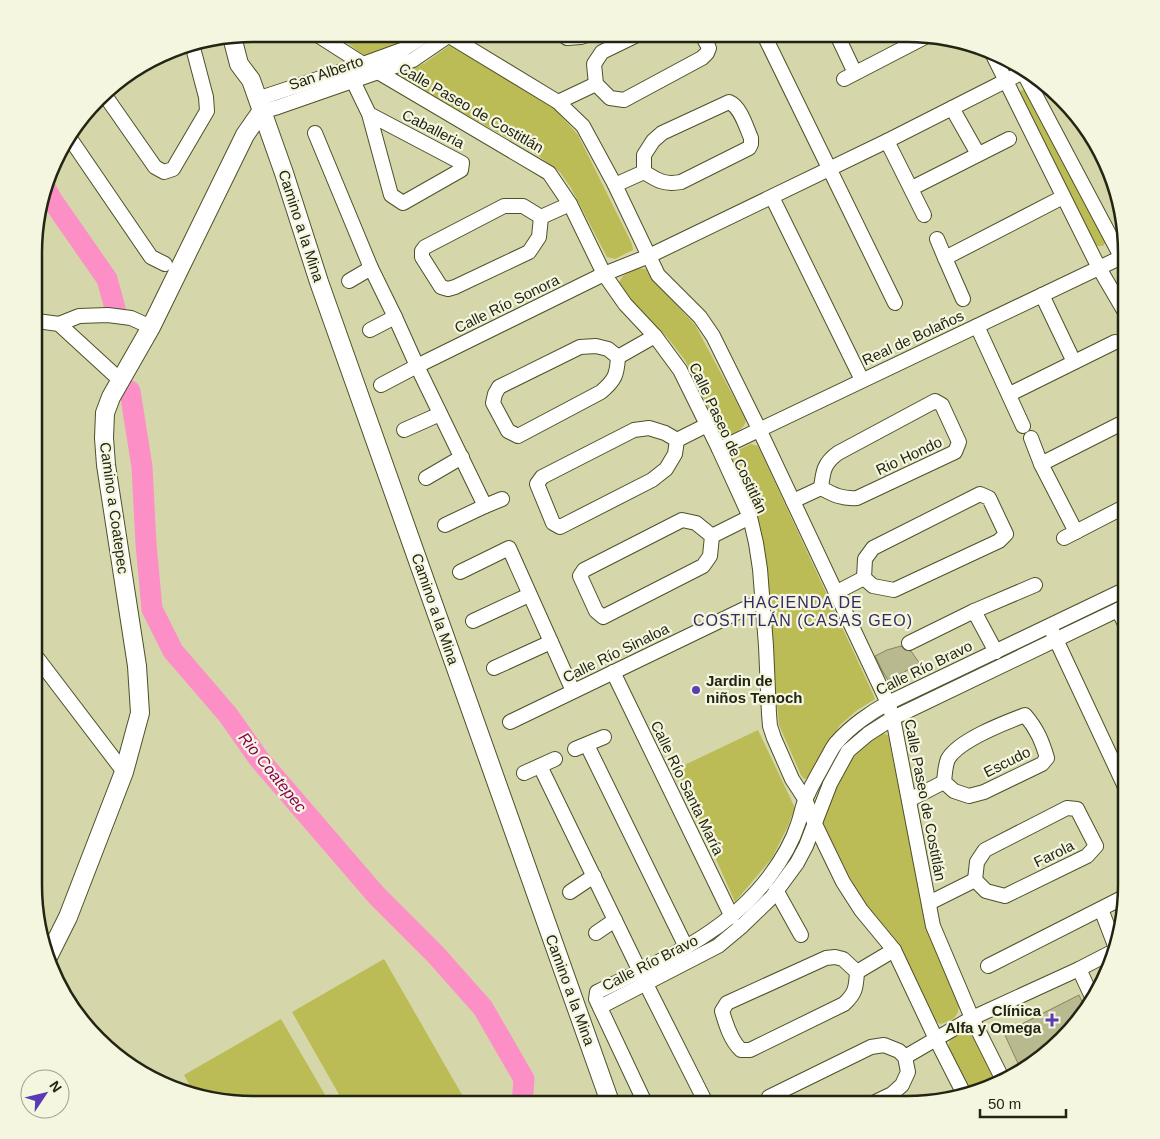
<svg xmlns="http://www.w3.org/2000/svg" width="1160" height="1139" font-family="Arial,sans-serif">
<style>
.green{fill:#bbbc55}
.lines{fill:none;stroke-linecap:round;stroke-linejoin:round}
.river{stroke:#fc8fc6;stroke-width:21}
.building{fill:#b8b98e;stroke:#84855b}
.minor-casing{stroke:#4f5028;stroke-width:16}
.major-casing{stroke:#4f5028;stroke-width:20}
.minor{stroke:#fff;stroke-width:14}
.major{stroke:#fff;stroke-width:18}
.poi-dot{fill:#5b3bb3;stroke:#f4f6df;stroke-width:2}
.labels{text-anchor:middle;stroke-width:4.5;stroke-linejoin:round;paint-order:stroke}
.street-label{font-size:15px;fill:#242413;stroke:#f4f6df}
.poi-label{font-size:15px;font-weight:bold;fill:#242413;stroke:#f4f6df;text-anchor:start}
.neighbourhood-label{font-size:16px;letter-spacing:1px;fill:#362a65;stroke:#f4f6df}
.water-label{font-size:16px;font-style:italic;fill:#8c035c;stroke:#f4f6df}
.rim{fill:none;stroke:#242413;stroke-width:2.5}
</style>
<rect width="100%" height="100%" fill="#d5d7aa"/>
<g class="green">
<polygon points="336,34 419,34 392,47 366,56 358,51"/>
<polygon points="450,45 556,110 578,135 632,244 633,250 615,259 607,257 571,188 560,172 532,151 468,116 398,75 425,63"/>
<polygon points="1024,89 1029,91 1107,240 1103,246 1095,246 1018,93"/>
<path d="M 636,268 L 646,269 L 657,284 L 695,325 L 746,420 C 744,431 732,434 723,438 L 685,360 L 667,337 L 637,308 L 618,284 L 623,276 Z"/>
<polygon points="751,444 758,446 873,694 875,699 856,711 840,725 807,778 804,779 801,775 779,725 762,543 731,456 734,452"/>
<polygon points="758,730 795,808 787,828 772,858 735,902 676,769"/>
<path d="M 881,733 L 888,735 L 929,935 L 958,998 C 961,1014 956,1020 940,1024 L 935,1020 L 896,940 L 860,898 L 823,823 L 839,781 L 851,759 Z"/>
<polygon points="384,959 465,1100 456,1105 345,1105 292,1012"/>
<polygon points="281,1019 331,1105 239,1105 194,1093 184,1075"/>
<polygon points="967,1031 974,1036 998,1083 978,1094 971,1095 948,1048 950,1039"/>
</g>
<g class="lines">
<g class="river">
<polyline points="46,189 52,200 107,279 115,308"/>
<polyline points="130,391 142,467 146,544 152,609 173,651 228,715 259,759 377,896 436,955 483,1008 524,1079 522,1105"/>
</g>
</g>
<g class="building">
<polygon points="901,646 905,650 911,651 920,664 888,680 883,672 875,656 887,650"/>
<polygon points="1079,995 1084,1006 1040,1060 1021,1070 1004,1033"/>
</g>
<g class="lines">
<defs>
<g id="minor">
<polyline points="316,34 363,64 378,72 549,173 570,204 604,274 625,304 655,336 680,370 719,449 750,517 756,543 760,569 766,646 769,714 770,726 774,738 792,779 805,799 814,822 843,882 861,910 894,950 936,1039 965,1096"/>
<polyline points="446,34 558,102 583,126 615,185 658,275 700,317 713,336 759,429 888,703 893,718 933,926 972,1018 1003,1080"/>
<polyline points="563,35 567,38 581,37 587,35"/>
<polyline points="637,35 602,52 594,64 596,84 610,98 624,100 702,58 707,53 709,48 702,35"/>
<polyline points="764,35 895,303"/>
<polyline points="837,35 855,73"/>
<polyline points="993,55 1099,268 1126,314"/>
<polyline points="1020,66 1125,264"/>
<polyline points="844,79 927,36"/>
<polyline points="353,81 369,114 391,195 403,203 461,170 462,163 369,114"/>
<polyline points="104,94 155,167 164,172 173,169 207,111 206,97 192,44"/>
<polyline points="257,99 363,64 404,49 427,34"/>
<polyline points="558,102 596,84"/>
<path d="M 729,102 C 741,107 746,127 751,138 L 751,144 L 749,148 L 681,182 C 665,185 658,181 644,172 L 644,155 L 653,141 L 662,133 Z"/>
<polyline points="952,108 978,154"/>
<polyline points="261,112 278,107 413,60 451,34"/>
<polyline points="315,133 371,268 395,317 417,366 485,506"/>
<polyline points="69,137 151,257 165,264"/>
<polyline points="887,141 924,215"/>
<polyline points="615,185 644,172"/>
<polyline points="912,188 1009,139"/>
<polyline points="772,197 862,380"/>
<polygon points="504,206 523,206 541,217 539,237 529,252 455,287 448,289 441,287 422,257 422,251 425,247"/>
<polyline points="541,217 570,204"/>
<polyline points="937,239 945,258"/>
<polyline points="349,281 371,268"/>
<polyline points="1042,295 1074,362"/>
<polyline points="963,299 945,258 1063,197"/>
<polyline points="37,321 59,324 120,380"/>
<polyline points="59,324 79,316 108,315 131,318 151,327"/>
<polyline points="977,326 1023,426"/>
<polyline points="370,330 395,317"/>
<path d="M 596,346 L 608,349 L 618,357 C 617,375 615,380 601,392 L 518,436 L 508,431 L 493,403 L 495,394 L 499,387 L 580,347 Z"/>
<polyline points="618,357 655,336"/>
<polyline points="381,385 417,366 604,274 649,256 887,141 1025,71"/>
<polyline points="1010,394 1115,342"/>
<path d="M 935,401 L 942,405 L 959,442 L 955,452 L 857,498 C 842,499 834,495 821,488 C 823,471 824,463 838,453 Z"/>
<polygon points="649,428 665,433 677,440 675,454 666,469 652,480 560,527 553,523 537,484 542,477 634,430"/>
<polyline points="404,430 440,414"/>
<polyline points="1031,438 1041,464 1076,532"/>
<polyline points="677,440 707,425"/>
<polyline points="719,449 1126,255"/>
<polyline points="1041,464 1126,421"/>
<polyline points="426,478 462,457"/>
<polygon points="980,494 989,498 1006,534 999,541 894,590 873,586 864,578 865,559 873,548"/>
<polyline points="793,501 821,488"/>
<polygon points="682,520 696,523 712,536 710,556 703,566 603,617 596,611 580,576 584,570"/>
<polyline points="445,525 485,506 502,499"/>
<polyline points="712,536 750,517"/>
<polyline points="1064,538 1126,506"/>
<polyline points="460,572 509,548 573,691"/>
<polyline points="837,592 864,578"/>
<polyline points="1118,610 1126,626"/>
<polyline points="974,611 996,652"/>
<polyline points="473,621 529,595"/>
<polyline points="1052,631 1126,789"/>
<polyline points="909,643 974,611 1035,585"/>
<polyline points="35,660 38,659 124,772"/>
<polyline points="494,668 551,642"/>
<polyline points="613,672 732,917"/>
<path d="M 1025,715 C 1037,729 1042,741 1047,758 L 1042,764 L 984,792 L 969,796 L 954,791 L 944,782 C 945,774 945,766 948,759 C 959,740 1004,723 1025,715 Z"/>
<polyline points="510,722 763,600"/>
<polyline points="587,745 686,947"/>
<polyline points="575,749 604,737"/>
<polyline points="540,766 646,984 707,1105"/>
<polyline points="524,773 555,759"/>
<polyline points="909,800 944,782"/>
<polygon points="1067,808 1077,809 1096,846 1087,856 1005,896 986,891 975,880 977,862 985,850"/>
<polyline points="776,890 801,935"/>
<polyline points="570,892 594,876"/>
<polyline points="929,903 975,880"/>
<polyline points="1101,909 1114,943"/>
<polyline points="596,933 615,920"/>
<path d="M 835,957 L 843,959 L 857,972 C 856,987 856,993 844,1004 L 750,1050 L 741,1050 C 731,1041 726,1025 722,1011 L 727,1003 L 826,958 Z"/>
<polyline points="988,966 1126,896"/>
<polyline points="1079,969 1092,997"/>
<polyline points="857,972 894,950"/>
<polyline points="600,1007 718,946 742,926 772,897 797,863 806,846 830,784 848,751 868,734 893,718 1126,606"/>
<polyline points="905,1057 972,1018 1079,969 1112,952"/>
<path d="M 646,1105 L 596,999 L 597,992 C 660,961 725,935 769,877 C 781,861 792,843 798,824 C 801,816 802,807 806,798 C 812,784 820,771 827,758 C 830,753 833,746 837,742 C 850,727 871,712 888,703 L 1126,589"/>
<polyline points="766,1105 769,1097 871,1047 884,1045 899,1051 905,1057 908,1072 902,1085 892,1094 869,1105"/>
</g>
<g id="major">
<polyline points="232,37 239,64 251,80 284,173 319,282 611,1105"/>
<polyline points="47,959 68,917 124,772 140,713 137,666 106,465 104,438 105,413 111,397 151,327 245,135 261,112"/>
</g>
</defs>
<use href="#minor" class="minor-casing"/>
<use href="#major" class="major-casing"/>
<use href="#minor" class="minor"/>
<use href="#major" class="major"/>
</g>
<g class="poi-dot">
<circle cx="696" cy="690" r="5"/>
<path d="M1049.5 1012.5h5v5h5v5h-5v5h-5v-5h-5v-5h5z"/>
</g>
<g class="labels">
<g class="street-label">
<text transform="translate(326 73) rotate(-19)" y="5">San Alberto</text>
<text transform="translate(471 108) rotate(30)" y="5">Calle Paseo de Costitlán</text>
<text transform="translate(433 129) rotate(27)" y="5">Caballeria</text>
<text transform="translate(301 226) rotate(72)" y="5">Camino a la Mina</text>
<text transform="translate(507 304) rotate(-26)" y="5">Calle Río Sonora</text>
<text transform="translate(913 338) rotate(-25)" y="5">Real de Bolaños</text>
<text transform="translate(728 438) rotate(65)" y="5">Calle Paseo de Costitlán</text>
<text transform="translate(909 456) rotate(-25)" y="5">Rio Hondo</text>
<text transform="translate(114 508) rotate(82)" y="5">Camino a Coatepec</text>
<text transform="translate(435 609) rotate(71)" y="5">Camino a la Mina</text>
<text transform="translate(616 653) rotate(-26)" y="5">Calle Río Sinaloa</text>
<text transform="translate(924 668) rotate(-26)" y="5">Calle Río Bravo</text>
<text transform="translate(1007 762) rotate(-27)" y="5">Escudo</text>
<text transform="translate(687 788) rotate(64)" y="5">Calle Río Santa María</text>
<text transform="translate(925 800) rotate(79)" y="5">Calle Paseo de Costitlán</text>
<text transform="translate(1054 854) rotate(-26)" y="5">Farola</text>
<text transform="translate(650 963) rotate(-27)" y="5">Calle Río Bravo</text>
<text transform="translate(570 990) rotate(70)" y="5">Camino a la Mina</text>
</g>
<g class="poi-label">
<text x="706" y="686">Jardin de<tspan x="706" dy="17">niños Tenoch</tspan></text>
<text x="1041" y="1016" text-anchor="end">Clínica<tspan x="1041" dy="17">Alfa y Omega</tspan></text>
</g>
<g class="neighbourhood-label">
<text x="803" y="608">HACIENDA DE<tspan x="803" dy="18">COSTITLÁN (CASAS GEO)</tspan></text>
</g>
<g class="water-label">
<text transform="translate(273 772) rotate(51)" y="6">Rio Coatepec</text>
</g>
</g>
<path d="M0 0H1160V1139H0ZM253 42H907A211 211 0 0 1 1118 253V885A211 211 0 0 1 907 1096H253A211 211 0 0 1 42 885V253A211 211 0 0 1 253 42Z" fill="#f4f6df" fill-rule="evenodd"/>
<path class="rim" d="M253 42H907A211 211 0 0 1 1118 253V885A211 211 0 0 1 907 1096H253A211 211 0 0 1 42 885V253A211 211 0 0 1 253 42Z"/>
<g transform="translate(45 1094) rotate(55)"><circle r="24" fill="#f4f6df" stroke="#a1a28d"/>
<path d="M0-4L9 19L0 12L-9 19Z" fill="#5b3bb3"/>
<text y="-8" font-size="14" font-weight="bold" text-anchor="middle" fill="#242413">N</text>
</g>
<path d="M980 1109v8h86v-8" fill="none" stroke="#242413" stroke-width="2.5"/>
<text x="988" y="1109" font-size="15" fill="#242413" stroke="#f4f6df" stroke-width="4" paint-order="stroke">50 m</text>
</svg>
